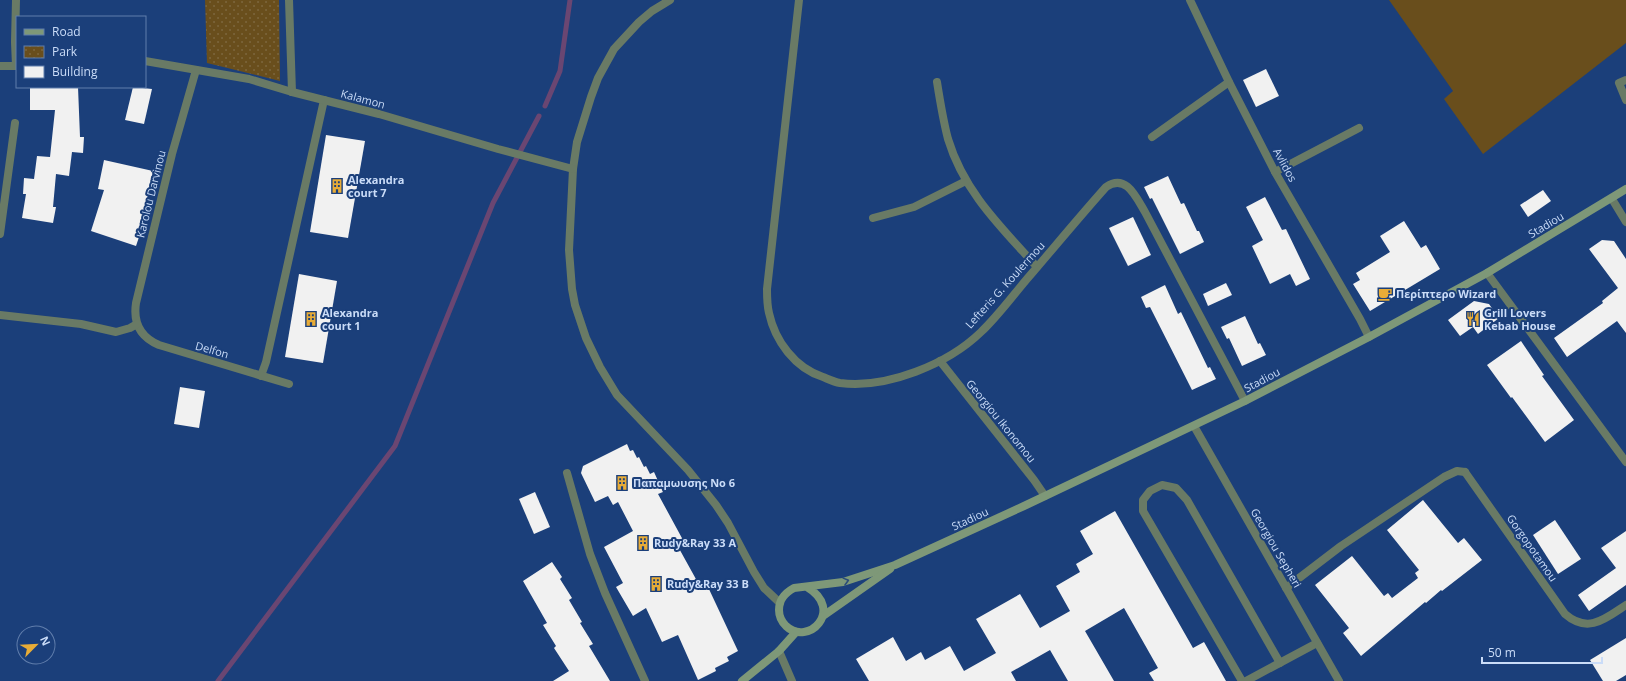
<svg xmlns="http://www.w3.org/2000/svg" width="1626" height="681" font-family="'Open Sans',sans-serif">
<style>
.grass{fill:#694e1c}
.park{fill:url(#park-dots)}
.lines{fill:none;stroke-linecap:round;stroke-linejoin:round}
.stream{stroke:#6a4672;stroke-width:5}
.building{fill:#f1f1f1}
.lane{stroke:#697a65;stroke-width:8}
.street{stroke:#697a65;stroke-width:8}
.secondary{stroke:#7e9878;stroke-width:8}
.oneway{stroke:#2a4c7a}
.labels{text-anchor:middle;stroke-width:4;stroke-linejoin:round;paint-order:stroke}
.street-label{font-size:11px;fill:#cadcf8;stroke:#1b3f7a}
.poi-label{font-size:11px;font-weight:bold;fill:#cadcf8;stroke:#1b3f7a;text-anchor:start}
</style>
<defs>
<pattern id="park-dots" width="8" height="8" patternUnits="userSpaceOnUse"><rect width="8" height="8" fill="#694e1c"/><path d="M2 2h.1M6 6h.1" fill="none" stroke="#7d673e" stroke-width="1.8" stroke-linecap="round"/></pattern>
</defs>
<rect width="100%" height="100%" fill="#1b3f7a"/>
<polygon class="grass" points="1389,0 1626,0 1626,43 1483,154 1444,99 1453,91"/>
<polygon class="park" points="205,0 279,0 280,81 207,63"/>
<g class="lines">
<g class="stream">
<polyline points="545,106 560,71 570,0"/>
<polyline points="218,681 395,446 493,203 539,116"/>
</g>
</g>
<g class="building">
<polygon points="1266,69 1279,96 1256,107 1243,80"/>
<polygon points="30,87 78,87 80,137 84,137 83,153 72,152 69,176 56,174 53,207 56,207 53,223 22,218 26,194 23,194 24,178 34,179 37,156 50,157 55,110 30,110"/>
<polygon points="133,87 152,89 144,124 125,120"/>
<polygon points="326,135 365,141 348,238 310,232"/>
<polygon points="104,160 153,171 142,222 144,222 136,246 91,231 104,190 98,189"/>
<polygon points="1168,176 1181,204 1184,203 1197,231 1199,231 1204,242 1180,254 1152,198 1150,199 1144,187"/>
<polygon points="1543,190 1551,201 1528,217 1520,205"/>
<polygon points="1265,197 1282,230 1286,229 1310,279 1296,286 1290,274 1270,284 1252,246 1263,240 1246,207"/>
<polygon points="1133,217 1151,255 1128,266 1109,228"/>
<polygon points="1404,221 1421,248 1426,245 1440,269 1370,311 1353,284 1360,280 1356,273 1390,252 1380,236"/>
<polygon points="1602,240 1614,241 1626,259 1626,333 1617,321 1567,357 1554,338 1603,303 1602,301 1618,288 1589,249"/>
<polygon points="299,274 337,281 323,363 285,357"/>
<polygon points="1226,283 1232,295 1208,306 1203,294"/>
<polygon points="1165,285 1178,314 1181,312 1208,368 1210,367 1216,379 1192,390 1150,307 1146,308 1141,297"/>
<polygon points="1474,301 1489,304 1499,318 1478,334 1473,327 1460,336 1448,320"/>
<polygon points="1245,316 1258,344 1260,343 1266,355 1242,366 1229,338 1227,339 1221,327"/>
<polygon points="1521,341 1544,375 1542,376 1574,420 1545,442 1512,397 1511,398 1487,365"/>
<polygon points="180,387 205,391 199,428 174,424"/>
<polygon points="627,444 630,451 633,450 637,458 639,457 644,467 646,466 650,474 654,472 663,492 658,494 683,540 676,543 702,590 708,587 738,651 727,657 729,661 715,668 716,671 698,680 678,635 662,642 646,608 633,616 616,587 623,583 604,547 633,531 618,502 613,505 608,496 595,502 581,473 583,466"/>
<polygon points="535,492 550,527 534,534 519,499"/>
<polygon points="1423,500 1458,543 1464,538 1482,560 1442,591 1441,590 1426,603 1425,602 1361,656 1343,633 1349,628 1315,585 1352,556 1384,596 1388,593 1392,598 1418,578 1415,573 1419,570 1387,530"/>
<polygon points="1115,511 1193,648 1204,642 1226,681 1154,681 1149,673 1158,668 1124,608 1085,631 1114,681 1068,681 1050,650 1011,672 1016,681 869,681 856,659 893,637 906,661 921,652 925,660 950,646 964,671 996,653 976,619 1020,594 1040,628 1070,611 1056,586 1080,572 1076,564 1093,554 1080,531"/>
<polygon points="1555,520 1581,559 1558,574 1533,535"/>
<polygon points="1626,531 1626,585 1589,611 1578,595 1616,568 1601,548"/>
<polygon points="552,562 562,577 560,579 572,598 569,600 582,622 580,623 593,644 589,646 610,681 553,681 569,671 554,648 556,646 543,625 547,623 523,581"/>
<polygon points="1626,638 1626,675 1616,681 1603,681 1590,660"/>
</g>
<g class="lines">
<g class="lane">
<polyline points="1626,80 1619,83 1626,100"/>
<polyline points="261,376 266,362 324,100"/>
<polyline points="1286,588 1341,546 1444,477 1457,471 1465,472"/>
<polyline points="1242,681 1143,511 1143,500 1150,491 1162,485 1176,488 1187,500 1280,663"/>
<polyline points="1246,681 1317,643"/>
</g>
<g class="street">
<polyline points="16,0 15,42 16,66"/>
<polyline points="289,0 292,92"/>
<polyline points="670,0 652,11 639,22 614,49 598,78 591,97 577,142 573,169 569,250 572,289 575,305 586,338 600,367 617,395 688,470 716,505 728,523 754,572 764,588 780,603"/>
<path d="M 799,0 L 767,289 C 767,296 767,305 769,313 C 775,341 795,368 823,377 C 828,379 834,382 840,383 C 887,389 948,364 981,332 C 1000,314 1016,291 1033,272 C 1057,244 1081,215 1106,187 C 1126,173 1136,197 1145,212 L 1245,401"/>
<polyline points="1190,0 1229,82 1275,172 1360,319 1369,337"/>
<polyline points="145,61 249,79 292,92 379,114 498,149 573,169"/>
<polyline points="0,66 17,66"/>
<path d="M 196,70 L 172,154 L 136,303 C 133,323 140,337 159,345 L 289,384"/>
<path d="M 937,82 C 940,101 943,120 948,139 C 964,192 1001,227 1037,267"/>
<polyline points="1152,137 1229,82"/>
<polyline points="1275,172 1359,128"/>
<polyline points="1612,199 1626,222"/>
<polyline points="873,218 914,207 966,181"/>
<polyline points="0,234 15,123"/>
<polyline points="1487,273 1626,462"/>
<polyline points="0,315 81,324 116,332 130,328 137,324"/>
<polyline points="940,361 1034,480 1045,496"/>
<polyline points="1194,426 1339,681"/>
<path d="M 1465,472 L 1565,614 C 1588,634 1605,619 1626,605"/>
<polyline points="567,473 590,554 605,593 645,681"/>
<polyline points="779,651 792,681"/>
</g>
<g class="secondary">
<path d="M 807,587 C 845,610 808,647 786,626 C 782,622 779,616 779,610 C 779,599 785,593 794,588 L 843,582 L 895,565 L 1024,506 L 1245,401 L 1369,337 L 1487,273 L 1626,189"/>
<polyline points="823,616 890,569"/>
<polyline points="742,681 779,651 796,632"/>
</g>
</g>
<defs><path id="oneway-chevron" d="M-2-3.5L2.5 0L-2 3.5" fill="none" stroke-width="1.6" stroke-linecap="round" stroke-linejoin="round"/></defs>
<use class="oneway" href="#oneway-chevron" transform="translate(846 581) rotate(-15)"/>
<defs>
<symbol id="building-bare" viewBox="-9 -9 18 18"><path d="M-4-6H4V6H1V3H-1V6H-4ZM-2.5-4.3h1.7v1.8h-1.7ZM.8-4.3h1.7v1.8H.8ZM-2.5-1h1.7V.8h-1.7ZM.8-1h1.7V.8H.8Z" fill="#e8ac37" stroke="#1b3f7a" stroke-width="2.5" paint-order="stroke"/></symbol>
<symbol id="cafe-bare" viewBox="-9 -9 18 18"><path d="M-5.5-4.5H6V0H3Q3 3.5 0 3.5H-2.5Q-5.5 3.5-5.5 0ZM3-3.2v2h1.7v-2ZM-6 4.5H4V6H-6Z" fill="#e8ac37" stroke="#1b3f7a" stroke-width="2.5" paint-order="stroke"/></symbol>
<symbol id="restaurant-bare" viewBox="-9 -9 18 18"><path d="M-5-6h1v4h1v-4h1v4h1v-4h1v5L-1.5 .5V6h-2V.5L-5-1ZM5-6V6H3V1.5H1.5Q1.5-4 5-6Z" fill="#e8ac37" stroke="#1b3f7a" stroke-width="2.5" paint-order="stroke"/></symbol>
</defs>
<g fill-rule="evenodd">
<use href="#building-bare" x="327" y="176" width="20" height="20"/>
<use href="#cafe-bare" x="1375" y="284" width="20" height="20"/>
<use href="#building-bare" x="301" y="309" width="20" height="20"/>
<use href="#restaurant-bare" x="1463" y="309" width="20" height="20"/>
<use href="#building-bare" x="612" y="473" width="20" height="20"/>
<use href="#building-bare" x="633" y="533" width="20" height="20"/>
<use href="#building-bare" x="646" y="574" width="20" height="20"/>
</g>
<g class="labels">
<g class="street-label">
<text transform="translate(363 99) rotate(15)" y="4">Kalamon</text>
<text transform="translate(1285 165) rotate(61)" y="4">Avlidos</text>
<text transform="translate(151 194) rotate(-76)" y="4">Karolou Darvinou</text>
<text transform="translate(1546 225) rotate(-31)" y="4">Stadiou</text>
<text transform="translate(1005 285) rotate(-48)" y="4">Lefteris G. Koulermou</text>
<text transform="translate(212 350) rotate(16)" y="4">Delfon</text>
<text transform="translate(1262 380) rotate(-28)" y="4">Stadiou</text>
<text transform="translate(1001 421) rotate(51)" y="4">Georgiou Ikonomou</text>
<text transform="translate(970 519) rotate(-25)" y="4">Stadiou</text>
<text transform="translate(1276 548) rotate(60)" y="4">Georgiou Sepheri</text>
<text transform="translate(1532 548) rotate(55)" y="4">Gorgopotamou</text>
</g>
<g class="poi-label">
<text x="348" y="184">Alexandra<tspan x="348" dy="13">court 7</tspan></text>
<text x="1396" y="298">Περίπτερο Wizard</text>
<text x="322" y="317">Alexandra<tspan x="322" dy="13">court 1</tspan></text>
<text x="1484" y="317">Grill Lovers<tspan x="1484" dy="13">Kebab House</tspan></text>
<text x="633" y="487">Παπαμωυσης No 6</text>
<text x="654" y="547">Rudy&amp;Ray 33 A</text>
<text x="667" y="588">Rudy&amp;Ray 33 B</text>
</g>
</g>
<rect x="16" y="16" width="130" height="72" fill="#1b3f7a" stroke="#617eac"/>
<rect x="24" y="29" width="20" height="6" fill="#7e9878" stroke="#617eac"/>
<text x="52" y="36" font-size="12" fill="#cadcf8">Road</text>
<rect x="24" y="46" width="20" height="12" fill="url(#park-dots)" stroke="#617eac"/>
<text x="52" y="56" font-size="12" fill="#cadcf8">Park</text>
<rect x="24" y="66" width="20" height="12" fill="#f1f1f1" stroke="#617eac"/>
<text x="52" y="76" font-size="12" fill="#cadcf8">Building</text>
<g transform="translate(36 645) rotate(66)"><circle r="19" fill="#1b3f7a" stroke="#617eac"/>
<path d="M0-3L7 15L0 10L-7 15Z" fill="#e8ac37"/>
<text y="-6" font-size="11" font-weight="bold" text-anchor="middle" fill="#cadcf8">N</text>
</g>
<path d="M1482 657v6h120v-6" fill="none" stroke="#cadcf8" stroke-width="2"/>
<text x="1488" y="657" font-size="12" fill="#cadcf8" stroke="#1b3f7a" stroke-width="3" paint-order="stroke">50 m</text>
</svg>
